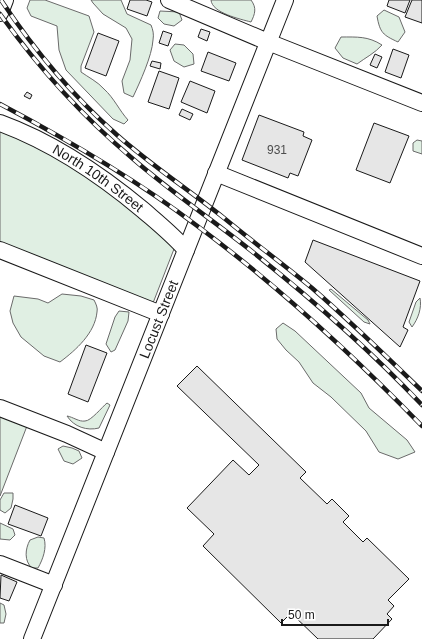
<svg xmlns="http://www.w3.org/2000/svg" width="422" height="639" font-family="Helvetica,sans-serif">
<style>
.green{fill:#e0efe3;stroke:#6a6a6a}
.building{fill:#e6e6e6;stroke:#1a1a1a}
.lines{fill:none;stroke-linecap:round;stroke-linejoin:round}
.minor-casing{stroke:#1a1a1a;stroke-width:18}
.minor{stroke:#fff;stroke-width:16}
.rail-casing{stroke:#1a1a1a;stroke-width:4.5}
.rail{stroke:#fff;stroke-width:3;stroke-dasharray:9;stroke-linecap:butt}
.labels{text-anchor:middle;stroke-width:3;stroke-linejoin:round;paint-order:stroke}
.number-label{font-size:12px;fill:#4d4d4d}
.street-label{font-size:14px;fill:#1a1a1a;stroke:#fff}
</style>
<rect width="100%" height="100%" fill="#fff"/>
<g class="green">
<path d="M 30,0 L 45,0 L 89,16 L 94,32 L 81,66 L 81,72 C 88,77 98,82 104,89 C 114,98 119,110 128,120 L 124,124 L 113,119 L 66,70 L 59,50 L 57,26 L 31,16 L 27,8 Z"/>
<path d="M 91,0 L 121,0 L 127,14 L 151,25 C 153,30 154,34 153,40 C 152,56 140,82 133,97 L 124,93 L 122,81 L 130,60 L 132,39 L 126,28 L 103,14 L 93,3 Z"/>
<path d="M 211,0 L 251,0 C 257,8 255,14 251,22 C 240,19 212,13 211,0 Z"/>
<path d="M 384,10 L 399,17 L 405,32 L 398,42 C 383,35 380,33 377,16 Z"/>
<polygon points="160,11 179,12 182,20 174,26 164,24 158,18"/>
<path d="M 341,37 C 357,37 368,36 382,45 C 375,53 365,58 357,64 L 343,58 L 335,48 Z"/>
<polygon points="175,44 184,45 193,54 194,64 184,67 174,61 170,50"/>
<polygon points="0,128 56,154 123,200 173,246 174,249 153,303 0,246"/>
<polygon points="417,140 422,141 422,154 413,151 413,143"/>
<polygon points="331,289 368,320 370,324 364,322 329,290"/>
<path d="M 62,294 L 81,296 L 94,300 C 96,304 98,308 97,312 C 95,333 76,350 60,362 L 44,356 L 21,337 L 13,323 L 10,311 L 14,296 L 38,299 L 48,303 Z"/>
<path d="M 420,298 C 422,308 418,319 412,327 L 409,322 L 416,302 Z"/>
<polygon points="119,311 129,312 128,321 115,350 111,352 106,344 115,317"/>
<polygon points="283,323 295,331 361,393 369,408 407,440 415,452 398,459 379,452 366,431 331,397 313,383 299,362 286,350 277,339 276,329"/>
<path d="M 107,403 L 110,405 L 99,428 C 87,431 74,427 67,416 C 73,417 79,422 85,421 C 91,421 102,407 107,403 Z"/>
<polygon points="0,416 27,426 0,496"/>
<polygon points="63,446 72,448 79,451 82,458 73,464 64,461 58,449"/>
<polygon points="4,493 13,493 13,499 11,508 5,513 0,510 0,500"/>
<polygon points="0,523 13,529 15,535 10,540 0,539"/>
<path d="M 38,537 L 44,538 C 47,548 43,559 38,568 L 32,568 C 24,561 25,549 30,540 Z"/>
<polygon points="0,603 4,605 6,614 4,623 0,623"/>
</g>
<g class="building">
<polygon points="130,0 146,0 152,2 147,16 127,9"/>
<polygon points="389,0 410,0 405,13 387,6"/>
<polygon points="412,0 422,0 422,23 405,17"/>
<polygon points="201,29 210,32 207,41 198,37"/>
<polygon points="163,31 172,34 168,46 159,43"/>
<polygon points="98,33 119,41 106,76 85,68"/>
<polygon points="393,49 409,55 401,78 385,72"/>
<polygon points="208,52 236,63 229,81 201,71"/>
<polygon points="375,54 382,57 377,68 370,65"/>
<polygon points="152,61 161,63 160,69 150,66"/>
<polygon points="159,71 179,78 169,109 148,102"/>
<polygon points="190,81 215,91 207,113 181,102"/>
<polygon points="27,92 32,95 30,99 24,96"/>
<polygon points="182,109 193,114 190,120 179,115"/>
<polygon points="259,115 304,132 303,136 312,140 298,176 290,173 288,178 242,160"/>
<polygon points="374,123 409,136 390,183 356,170"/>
<polygon points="313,240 420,281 403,327 408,330 400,347 305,262"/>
<polygon points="86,345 107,353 88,402 68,394"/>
<polygon points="197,366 306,472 300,478 327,504 332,499 349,516 343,522 363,542 367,538 409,579 388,600 394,606 387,614 392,619 373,639 318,639 291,613 281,623 203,546 214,534 187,508 233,460 249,475 259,465 177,386"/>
<polygon points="15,505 48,518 41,536 8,524"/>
<polygon points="1,575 17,582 9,601 0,598"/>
</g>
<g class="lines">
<defs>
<g id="minor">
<polyline points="169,0 268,42 422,103"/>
<polyline points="0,13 5,0"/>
<path id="s1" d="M 0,123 C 52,142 101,175 143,210 C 158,223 173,235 186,250"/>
<polyline points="216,173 422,256"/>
<polyline points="0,250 161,314"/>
<polyline points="0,408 67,434 106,452"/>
<polyline points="0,564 54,585"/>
<path id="s2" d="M 32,639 L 285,0"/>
</g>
</defs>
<use href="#minor" class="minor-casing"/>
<use href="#minor" class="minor"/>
<defs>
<g id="rail">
<path d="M 1,0 C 34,50 73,96 117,135 C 151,165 189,190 224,218 C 253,242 283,264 312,288 C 350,321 386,356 422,391"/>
<path d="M 0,14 C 38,67 82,116 132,158 C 171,192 214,221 254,253 C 313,300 370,350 422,405"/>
<path d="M 0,104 C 68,140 135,179 196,225 C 277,285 352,354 422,426"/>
</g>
</defs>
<use href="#rail" class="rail-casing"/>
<use href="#rail" class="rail"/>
</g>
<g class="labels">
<g class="number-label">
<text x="277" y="154">931</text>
</g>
<g class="street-label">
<text dy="5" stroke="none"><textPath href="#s1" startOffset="113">North 10th Street</textPath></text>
<text dy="5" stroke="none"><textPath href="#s2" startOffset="344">Locust Street</textPath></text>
</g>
</g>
<path d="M282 619v6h106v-6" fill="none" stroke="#1a1a1a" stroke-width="2"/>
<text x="288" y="619" font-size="12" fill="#1a1a1a" stroke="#ffffff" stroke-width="3" paint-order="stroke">50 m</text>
</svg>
